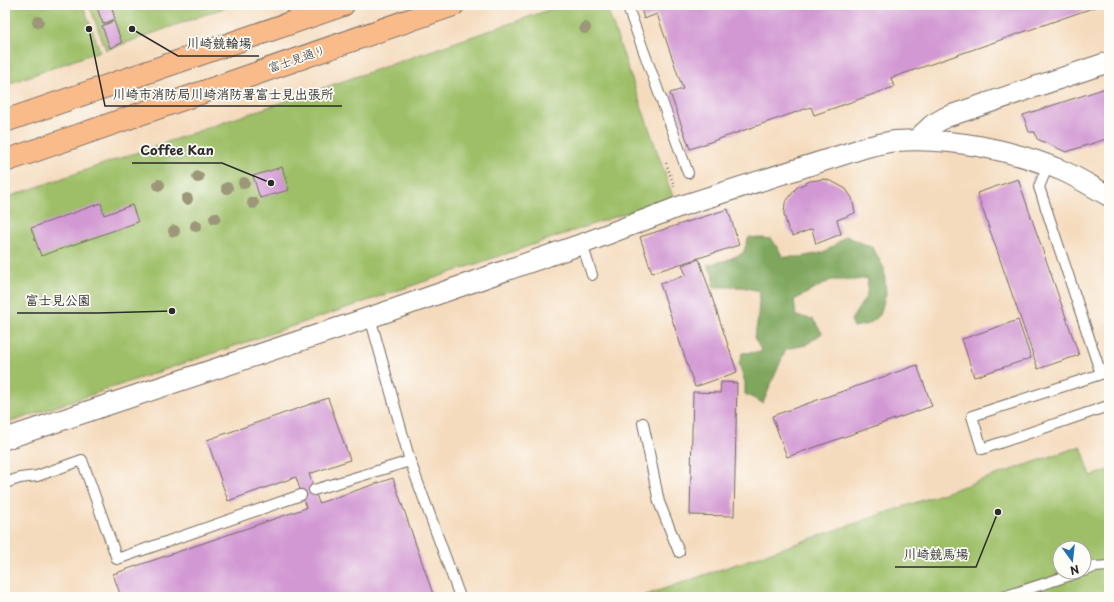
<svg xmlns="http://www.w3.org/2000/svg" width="1114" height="602" font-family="'Playpen Sans','Klee One',sans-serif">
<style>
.green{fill:#9ebf68;stroke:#64754a;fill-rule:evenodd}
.forest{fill:#7ea65c;stroke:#546844}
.building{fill:#d298d3}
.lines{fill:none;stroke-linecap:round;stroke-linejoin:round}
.service-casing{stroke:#72695e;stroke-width:12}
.minor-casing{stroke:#72695e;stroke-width:22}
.trunk-casing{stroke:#72695e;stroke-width:24}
.path{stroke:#72695e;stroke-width:2.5;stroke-dasharray:1 3;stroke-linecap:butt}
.service{stroke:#fff;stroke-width:10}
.minor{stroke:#fff;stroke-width:20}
.trunk{stroke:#fabb8b;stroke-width:22}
.tree{fill:#9c9779}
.labels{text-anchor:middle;stroke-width:3.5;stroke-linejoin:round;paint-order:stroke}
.street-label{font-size:12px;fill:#2b2b2b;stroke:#fdfcf7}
.leader{fill:none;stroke:#2b2b2b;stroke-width:1.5}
.callout-dot{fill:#2b2b2b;stroke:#fdfcf7;stroke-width:1.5}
.callout-label{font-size:13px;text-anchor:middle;font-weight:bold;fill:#2b2b2b;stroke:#fdfcf7;stroke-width:3.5;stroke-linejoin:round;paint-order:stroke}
</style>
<rect width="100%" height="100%" fill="#fdfcf7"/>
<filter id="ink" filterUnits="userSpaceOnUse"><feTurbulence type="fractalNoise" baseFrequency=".025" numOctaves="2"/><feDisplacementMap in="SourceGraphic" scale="8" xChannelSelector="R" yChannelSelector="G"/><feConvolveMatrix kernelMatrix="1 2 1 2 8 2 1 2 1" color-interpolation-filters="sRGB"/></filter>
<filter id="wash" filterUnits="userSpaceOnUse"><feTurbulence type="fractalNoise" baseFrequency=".012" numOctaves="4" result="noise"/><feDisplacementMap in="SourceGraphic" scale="16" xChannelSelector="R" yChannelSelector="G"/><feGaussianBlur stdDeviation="0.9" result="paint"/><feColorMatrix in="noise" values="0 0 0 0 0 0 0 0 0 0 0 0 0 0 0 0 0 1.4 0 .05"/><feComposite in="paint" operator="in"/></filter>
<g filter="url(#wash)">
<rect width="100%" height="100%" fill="#f5dbbe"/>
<g class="green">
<polygon points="5,5 41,5 42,7 49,5 83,5 100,51 5,85"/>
<polygon points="89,5 232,5 106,50"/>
<polygon points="563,5 606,5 673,197 5,424 5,198"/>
<path d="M 1081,446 L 1091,476 L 1109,470 L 1109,597 L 640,597 ZM 1060,548 L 1084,548 L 1084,572 L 1060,572 Z"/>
</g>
<path class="forest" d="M 846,236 L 873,248 L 884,268 L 886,294 L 880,315 L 869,324 L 854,327 L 851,320 L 867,295 L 868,278 L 854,280 L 831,280 L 794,300 L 796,316 L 813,319 L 822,333 L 806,345 L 786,349 L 763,403 L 745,394 L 745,382 L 739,364 L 742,353 L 762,352 L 754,337 C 759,322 758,306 760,291 L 742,287 L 713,287 L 714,276 L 707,265 L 727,260 L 743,253 L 749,237 L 772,239 L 783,257 L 801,257 L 825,252 Z"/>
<g id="blocks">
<g class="building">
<polygon points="96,5 111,5 115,19 103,24"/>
<polygon points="640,5 1101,5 891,78 894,87 814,115 811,107 690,149 670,93 683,89 657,14 644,19"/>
<polygon points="114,21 122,43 110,48 102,26"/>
<polygon points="1109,87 1109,138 1066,152 1037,139 1035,132 1029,132 1023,115"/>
<polygon points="282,167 289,190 260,198 253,176"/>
<polygon points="825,179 835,183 846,189 852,198 855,213 837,220 841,234 816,244 812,229 793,236 788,229 784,214 785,203 797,187 810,181"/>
<polygon points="1018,179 1079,355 1038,369 977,193"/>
<polygon points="101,203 104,215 132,205 138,222 41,256 31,228"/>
<polygon points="728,209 739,245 652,273 640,237"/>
<polygon points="699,259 737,372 695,387 660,284 686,275 682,265"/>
<polygon points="1018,320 1031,358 974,377 962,339"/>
<polygon points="917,365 932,406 787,457 772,416"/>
<polygon points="721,382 737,383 734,516 690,515 693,392 720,393"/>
<polygon points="328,398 350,460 309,474 319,503 393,478 434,597 121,597 113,574 306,508 296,477 228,501 207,440"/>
</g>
</g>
</g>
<g filter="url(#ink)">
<use href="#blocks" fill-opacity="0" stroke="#72695e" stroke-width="1"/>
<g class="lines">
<defs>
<g id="service">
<polyline points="627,5 688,173"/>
<polyline points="1048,165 1039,187 1101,374 972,416 982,449 1108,406"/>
<polyline points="582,244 592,275"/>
<polyline points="370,317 410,461 460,597"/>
<polyline points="643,423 659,502 679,552"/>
<polyline points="5,483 20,478 37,476 82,460 117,559 301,495"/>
<polyline points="314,490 410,461"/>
<polyline points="1084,571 1094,567 1109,566"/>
<polyline points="1003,597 1080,572"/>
</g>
<g id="minor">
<polyline points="916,140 932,125 946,117 1109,62"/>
<path d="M 5,439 L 389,311 L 582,244 L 681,206 L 867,147 C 876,145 887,142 896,141 C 950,137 1014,150 1063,171 C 1079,178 1094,188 1109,196"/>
</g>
<g id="trunk">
<polyline points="5,121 343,5"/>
<polyline points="5,161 453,5"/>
</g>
</defs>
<use href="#service" class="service-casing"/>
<use href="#minor" class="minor-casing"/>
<use href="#trunk" class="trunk-casing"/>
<g class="path">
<polyline points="6,85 8,90"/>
<polyline points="666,163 675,188"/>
</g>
<use href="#service" class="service"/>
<use href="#minor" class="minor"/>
<use href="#trunk" class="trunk"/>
</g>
<g class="tree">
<circle cx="38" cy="22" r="6"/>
<circle cx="585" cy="28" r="6"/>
<circle cx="198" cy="177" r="6"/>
<circle cx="244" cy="183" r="6"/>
<circle cx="159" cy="185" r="6"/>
<circle cx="227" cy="188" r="6"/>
<circle cx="187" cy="199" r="6"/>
<circle cx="253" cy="203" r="6"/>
<circle cx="215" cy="218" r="6"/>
<circle cx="196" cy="226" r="6"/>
<circle cx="174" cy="231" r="6"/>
</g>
</g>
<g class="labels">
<g class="street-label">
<text transform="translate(297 59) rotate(-19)" y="4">富士見通り</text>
</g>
</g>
<path class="leader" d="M132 29L178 56H259M89 29L105 106H342M271 183L222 163H132M172 311L98 313H17M998 512L976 567H895"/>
<g class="callout-dot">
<circle cx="132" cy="29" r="4"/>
<circle cx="89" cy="29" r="4"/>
<circle cx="271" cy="183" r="4"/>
<circle cx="172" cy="311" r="4"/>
<circle cx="998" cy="512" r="4"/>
</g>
<g class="callout-label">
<text x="219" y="48">川崎競輪場</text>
<text x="223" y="99">川崎市消防局川崎消防署富士見出張所</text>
<text x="177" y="155">Coffee Kan</text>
<text x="58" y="305">富士見公園</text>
<text x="936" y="559">川崎競馬場</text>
</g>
<rect width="1114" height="602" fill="none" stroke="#fdfcf7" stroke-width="20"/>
<g transform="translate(1072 560) rotate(165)"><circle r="19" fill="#fdfcf7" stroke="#a9a8a5"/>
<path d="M0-3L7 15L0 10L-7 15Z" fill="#1f6fb2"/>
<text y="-6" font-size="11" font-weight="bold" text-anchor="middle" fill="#2b2b2b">N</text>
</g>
</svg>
